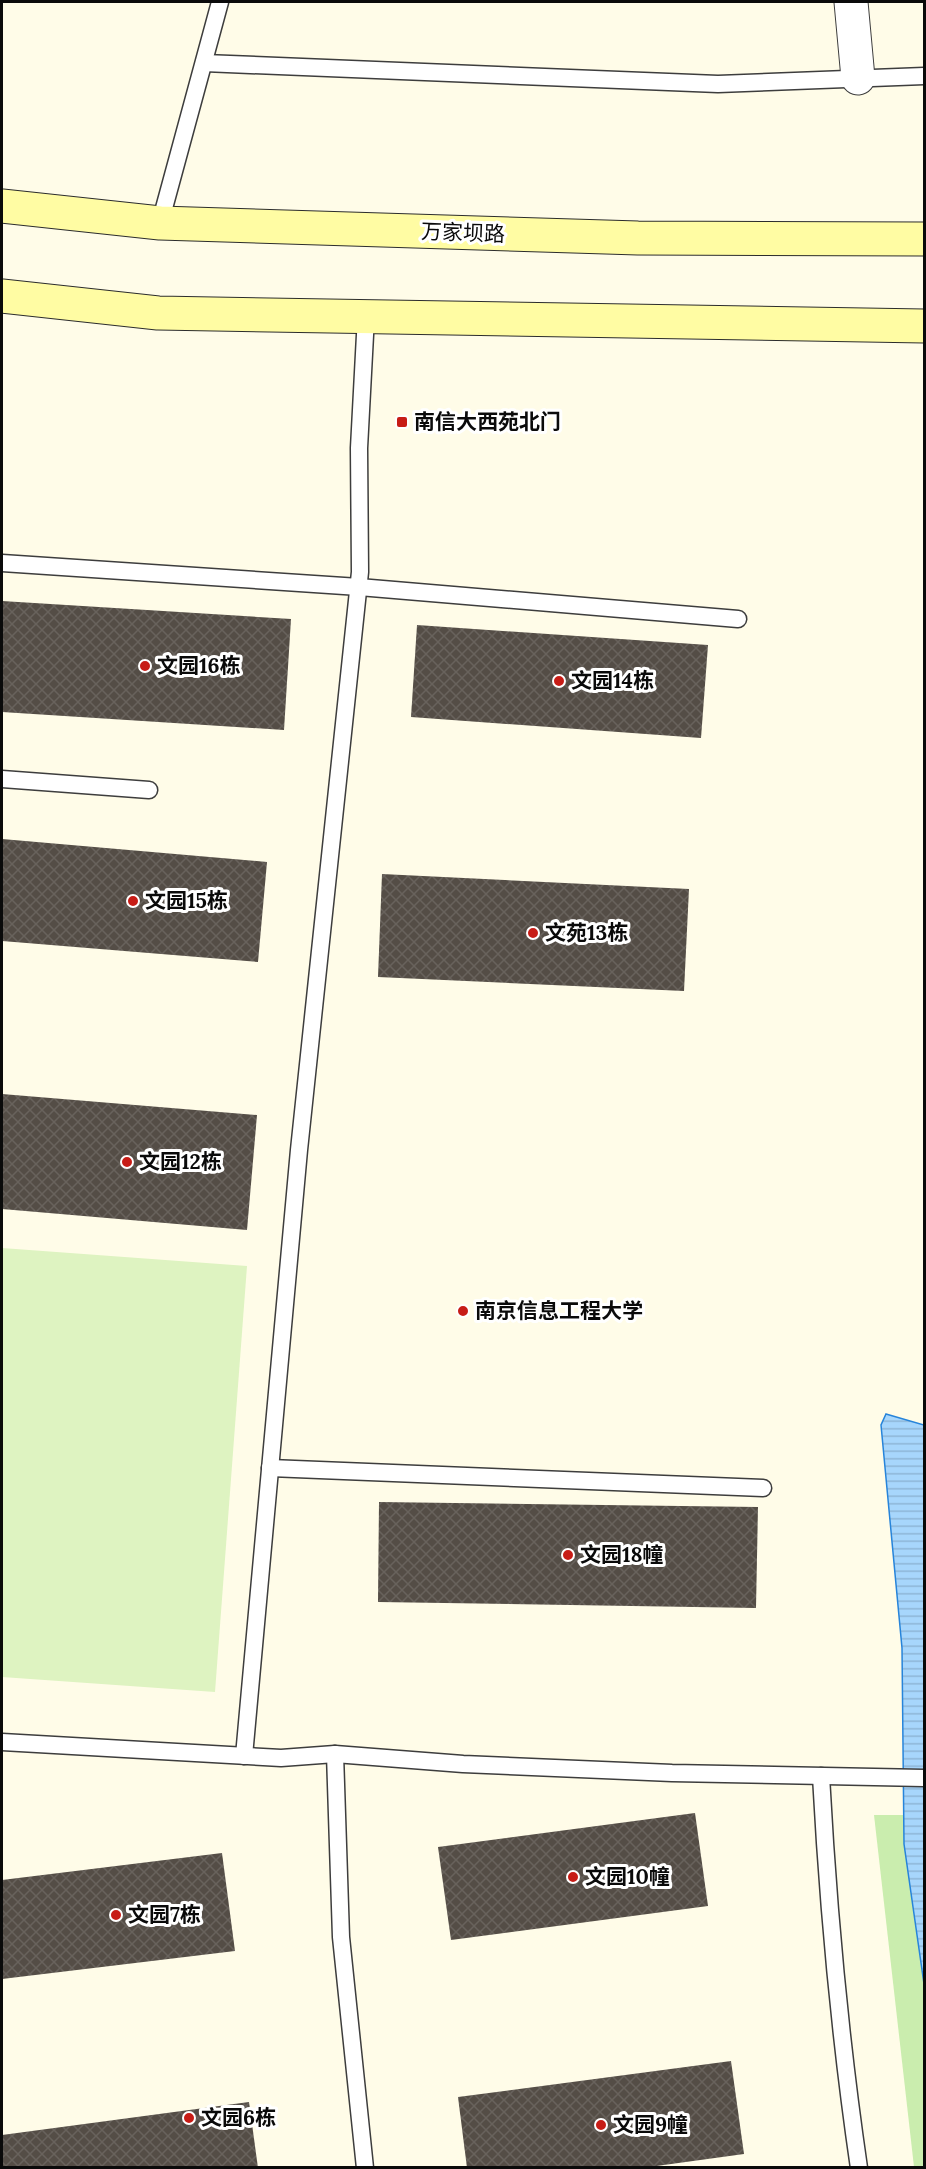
<svg xmlns="http://www.w3.org/2000/svg" width="926" height="2169" font-family="Lora,'Noto Sans SC',serif">
<style>
.park{fill:#caedae}
.pitch{fill:#def3c1}
.water{fill:url(#water-rules);stroke:#2784da;stroke-width:1.5}
.building{fill:url(#building-cross-hatch)}
.lines{fill:none;stroke-linecap:round;stroke-linejoin:round}
.service-casing{stroke:#3d3d3d;stroke-width:19}
.minor-casing{stroke:#3d3d3d;stroke-width:35}
.secondary-casing{stroke:#2c2c2c;stroke-width:35}
.service{stroke:#fff;stroke-width:16}
.minor{stroke:#fff;stroke-width:33}
.secondary{stroke:#fffca3;stroke-width:33}
.poi-dot{fill:#c71c16;stroke:#fff;stroke-width:2}
.labels{text-anchor:middle;stroke-width:6;stroke-linejoin:round;paint-order:stroke}
.street-label{font-size:21px;fill:#0a0a0a;stroke:#fff}
.poi-label{font-size:21px;font-weight:bold;fill:#0a0a0a;stroke:#fff;text-anchor:start}
</style>
<defs>
<pattern id="water-rules" width="6" height="5" patternUnits="userSpaceOnUse" patternTransform="scale(1.5)"><rect width="6" height="5" fill="#a7d6fc"/><path d="M0 2.5h6" fill="none" stroke="#8eb6d7"/></pattern>
<pattern id="building-cross-hatch" width="8" height="8" patternUnits="userSpaceOnUse" patternTransform="scale(1.5)"><rect width="8" height="8" fill="#544d46"/><path d="M0 0l8 8M0 8l8-8" fill="none" stroke="#68625c"/></pattern>
</defs>
<rect width="100%" height="100%" fill="#fffce8"/>
<polygon class="park" points="874,1815 924,1815 924,2167 914,2167"/>
<polygon class="pitch" points="2,1248 247,1266 215,1692 2,1677"/>
<polygon class="water" points="886,1414 924,1425 924,1984 904,1844 902,1648 881,1425"/>
<g class="building">
<polygon points="2,601 291,619 284,730 2,712"/>
<polygon points="417,625 708,645 701,738 411,717"/>
<polygon points="2,839 267,862 258,962 2,941"/>
<polygon points="382,874 689,889 684,991 378,977"/>
<polygon points="2,1094 257,1115 247,1230 2,1209"/>
<polygon points="379,1502 758,1507 756,1608 378,1602"/>
<polygon points="695,1813 708,1906 451,1940 438,1847"/>
<polygon points="222,1853 235,1951 2,1979 2,1880"/>
<polygon points="731,2061 744,2154 642,2168 467,2168 458,2097"/>
<polygon points="249,2102 258,2168 2,2168 2,2135"/>
</g>
<g class="lines">
<defs>
<g id="service">
<polyline points="204,63 718,84 924,76"/>
<polyline points="160,223 220,2"/>
<polyline points="2,563 359,587 738,619"/>
<polyline points="2,779 149,790"/>
<polyline points="270,1468 763,1488"/>
<polyline points="2,1742 281,1758 335,1754 463,1764 672,1773 924,1778"/>
<polyline points="335,1754 341,1937 365,2168"/>
<polyline points="244,1756 299,1150 360,572 359,448 366,316"/>
<path d="M 821,1776 C 828,1907 840,2038 859,2168"/>
</g>
<polyline id="minor" points="851,2 858,78"/>
<g id="secondary">
<polyline points="2,206 160,223 638,238 924,239"/>
<polyline points="2,296 158,313 924,326"/>
</g>
</defs>
<use href="#service" class="service-casing"/>
<use href="#minor" class="minor-casing"/>
<use href="#secondary" class="secondary-casing"/>
<use href="#service" class="service"/>
<use href="#minor" class="minor"/>
<use href="#secondary" class="secondary"/>
</g>
<g class="poi-dot">
<rect x="396" y="416" width="12" height="12" rx="3"/>
<circle cx="145" cy="666" r="6"/>
<circle cx="559" cy="681" r="6"/>
<circle cx="133" cy="901" r="6"/>
<circle cx="533" cy="933" r="6"/>
<circle cx="127" cy="1162" r="6"/>
<circle cx="463" cy="1311" r="6"/>
<circle cx="568" cy="1555" r="6"/>
<circle cx="573" cy="1877" r="6"/>
<circle cx="116" cy="1915" r="6"/>
<circle cx="189" cy="2118" r="6"/>
<circle cx="601" cy="2125" r="6"/>
</g>
<g class="labels">
<g class="street-label">
<text transform="translate(463 233) rotate(2)" y="7">万家坝路</text>
</g>
<g class="poi-label">
<text x="414" y="429">南信大西苑北门</text>
<text x="157" y="673">文园16栋</text>
<text x="571" y="688">文园14栋</text>
<text x="145" y="908">文园15栋</text>
<text x="545" y="940">文苑13栋</text>
<text x="139" y="1169">文园12栋</text>
<text x="475" y="1318">南京信息工程大学</text>
<text x="580" y="1562">文园18幢</text>
<text x="585" y="1884">文园10幢</text>
<text x="128" y="1922">文园7栋</text>
<text x="201" y="2125">文园6栋</text>
<text x="613" y="2132">文园9幢</text>
</g>
</g>
<rect width="926" height="2169" fill="none" stroke="#0a0a0a" stroke-width="6"/>
</svg>
